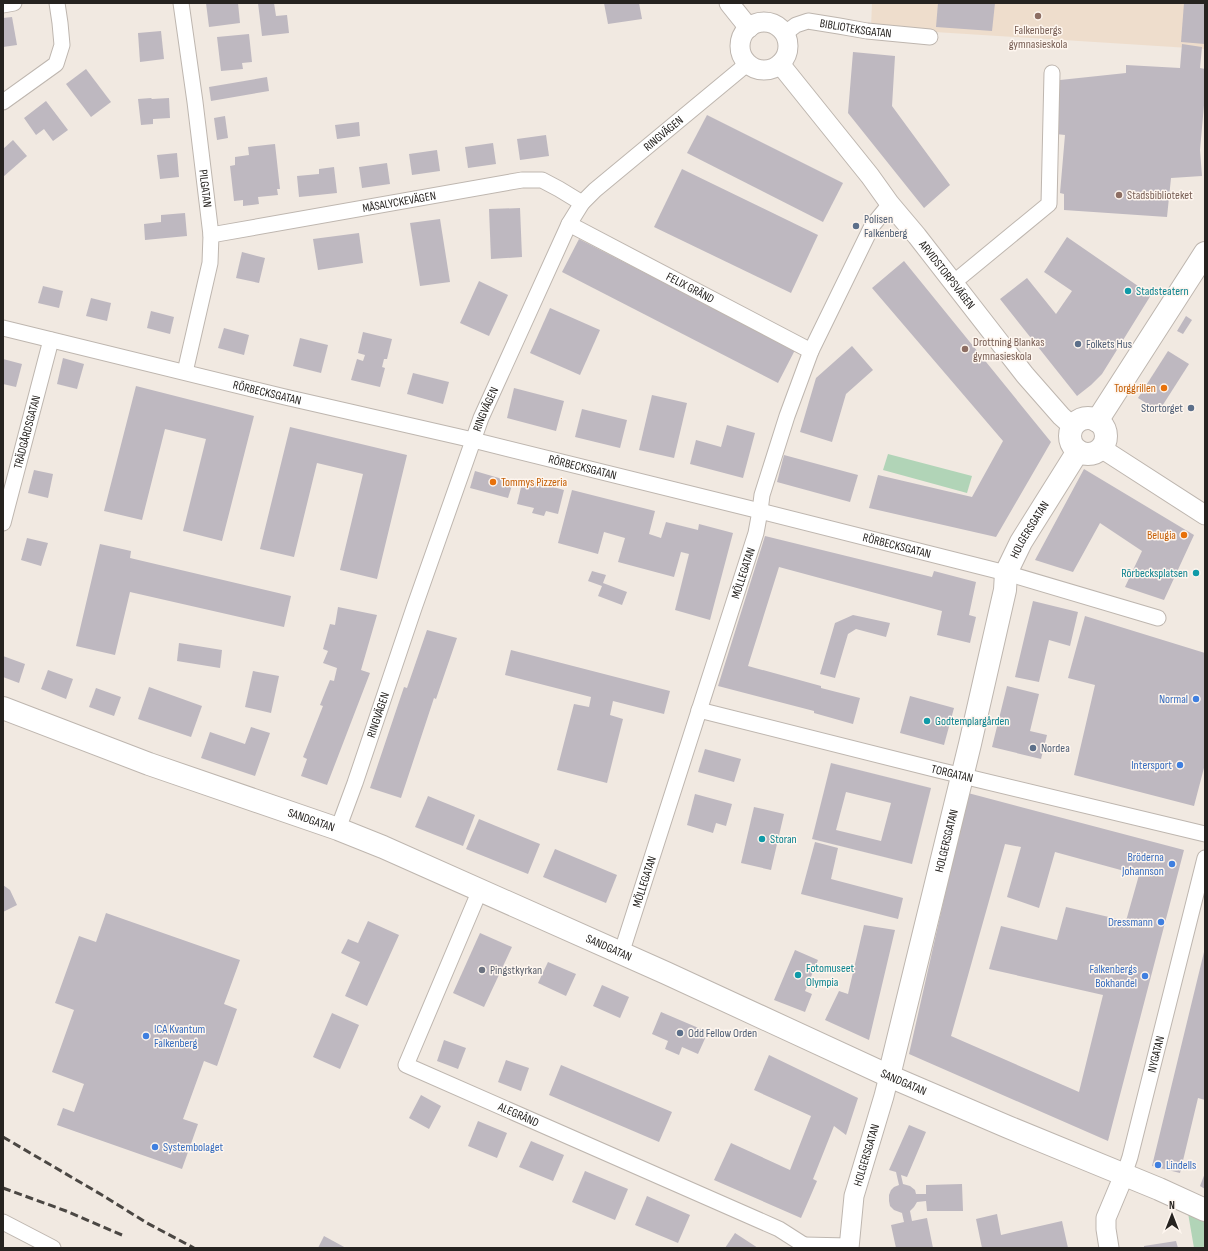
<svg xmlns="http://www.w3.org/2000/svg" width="1208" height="1251" font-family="'Sofia Sans Condensed',sans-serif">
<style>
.education{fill:#edc}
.green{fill:#b1d4b7}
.building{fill:#beb8c0;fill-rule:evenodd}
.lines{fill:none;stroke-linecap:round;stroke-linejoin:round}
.minor-casing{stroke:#beb6af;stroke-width:17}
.tertiary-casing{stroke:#beb6af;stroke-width:21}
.secondary-casing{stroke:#beb6af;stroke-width:24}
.minor{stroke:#fff;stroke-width:15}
.tertiary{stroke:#fff;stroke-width:19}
.secondary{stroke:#fff;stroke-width:22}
.rail{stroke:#4b4743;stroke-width:3;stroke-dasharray:8 4;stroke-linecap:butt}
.education-dot{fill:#8d6e63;stroke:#fef6ef;stroke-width:1.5}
.service-dot{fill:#5c6f8a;stroke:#fef6ef;stroke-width:1.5}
.culture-dot{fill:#0f9aa8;stroke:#fef6ef;stroke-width:1.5}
.food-dot{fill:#e8710a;stroke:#fef6ef;stroke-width:1.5}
.shop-dot{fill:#3f7fe0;stroke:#fef6ef;stroke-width:1.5}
.worship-dot{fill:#6b7280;stroke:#fef6ef;stroke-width:1.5}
.labels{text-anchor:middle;stroke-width:3;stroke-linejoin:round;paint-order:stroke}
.street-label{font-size:12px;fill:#262320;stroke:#fef6ef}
.education-label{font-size:12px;fill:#785e54;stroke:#fef6ef;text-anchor:start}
.service-label{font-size:12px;fill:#4e5e75;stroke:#fef6ef;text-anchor:start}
.culture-label{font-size:12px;fill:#0d838f;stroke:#fef6ef;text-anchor:start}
.food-label{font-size:12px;fill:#c56008;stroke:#fef6ef;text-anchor:end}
.shop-label{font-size:12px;fill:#366cbe;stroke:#fef6ef;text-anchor:end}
.worship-label{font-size:12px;fill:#5b616d;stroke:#fef6ef;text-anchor:start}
</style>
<rect width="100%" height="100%" fill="#f1e9e1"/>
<polygon class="education" points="872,3 1205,3 1205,49 871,28"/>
<g class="green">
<polygon points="888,454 972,476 967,493 883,470"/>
<polygon points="1188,1213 1205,1221 1205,1248 1194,1248"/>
</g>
<g class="building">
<polygon points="206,3 238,3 240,23 209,27"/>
<polygon points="258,3 274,3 276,16 287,15 289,33 262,36"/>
<polygon points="604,3 639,3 642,19 608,24"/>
<polygon points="938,3 995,3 992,31 936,27"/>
<polygon points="1184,3 1205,3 1205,44 1181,42"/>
<polygon points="12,17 17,45 3,47 3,18"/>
<polygon points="161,31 164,59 140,62 138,33"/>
<polygon points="249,34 252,62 242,63 243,69 221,71 217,37"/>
<polygon points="1182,44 1202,47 1200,68 1205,69 1205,94 1200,150 1202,176 1171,178 1167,217 1064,210 1064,194 1060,193 1065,135 1056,134 1060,80 1126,73 1126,65 1180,68"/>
<polygon points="853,52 895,56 892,106 950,185 924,208 848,113"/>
<polygon points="86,69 111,102 91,117 66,84"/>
<polygon points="267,77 269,91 211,101 209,87"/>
<polygon points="151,98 152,99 169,98 170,118 153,119 153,124 141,125 138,99"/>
<polygon points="46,101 68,130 53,141 44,129 36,135 24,118"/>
<polygon points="707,115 843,183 823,222 687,153"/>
<polygon points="225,116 228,138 217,140 214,118"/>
<polygon points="359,122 360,136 337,139 335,125"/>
<polygon points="546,135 549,156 520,160 517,139"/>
<polygon points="13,140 27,156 3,177 3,149"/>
<polygon points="493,143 496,164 468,168 465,147"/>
<polygon points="275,144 280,189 277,189 278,195 258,197 259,204 243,206 243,200 234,201 230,166 235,165 235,157 249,155 248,147"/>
<polygon points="437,150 440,171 412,175 409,154"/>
<polygon points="177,153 179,177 160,179 157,155"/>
<polygon points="387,163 390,184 362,188 359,167"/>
<polygon points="334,167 337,193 299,197 297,176 319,174 319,169"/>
<polygon points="682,169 818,235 791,293 654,227"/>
<polygon points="520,208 522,257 491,259 489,209"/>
<polygon points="185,213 187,236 145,240 144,224 161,222 161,215"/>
<polygon points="440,219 450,282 420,286 410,223"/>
<polygon points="359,233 363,263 318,270 313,239"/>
<polygon points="1067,237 1151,295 1102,374 1091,385 1077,396 1000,299 1027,278 1056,314 1072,291 1044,272"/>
<polygon points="579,239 795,350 778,383 562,272"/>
<polygon points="242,252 265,258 259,283 236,278"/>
<polygon points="904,261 1051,442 996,537 869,508 878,475 972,497 1003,441 872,288"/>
<polygon points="479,281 508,295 489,336 460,323"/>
<polygon points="43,286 63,291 59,308 38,303"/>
<polygon points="91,298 111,303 107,321 86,316"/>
<polygon points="550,308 600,330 580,375 530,353"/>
<polygon points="151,311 174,317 170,334 147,328"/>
<polygon points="1186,316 1192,320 1183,334 1177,331"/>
<polygon points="224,328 249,335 244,355 218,348"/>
<polygon points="363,332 392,339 387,359 384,359 382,367 385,368 380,387 351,380 357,359 363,361 365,355 358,353"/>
<polygon points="300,338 328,345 321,373 293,366"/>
<polygon points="852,346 873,370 846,394 832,442 800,432 816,378"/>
<polygon points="1168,351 1189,364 1159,411 1138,398"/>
<polygon points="63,358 84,364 77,389 57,384"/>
<polygon points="3,359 22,364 16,387 3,384"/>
<polygon points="413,373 449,382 443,404 407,394"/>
<polygon points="136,386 254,416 222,541 183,531 206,439 165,429 142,520 104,511"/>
<polygon points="514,388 564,401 556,431 507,418"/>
<polygon points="652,395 687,403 674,458 639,450"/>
<polygon points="582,409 627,420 620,448 575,437"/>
<polygon points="727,425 755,433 743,478 690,464 696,440 721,447"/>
<polygon points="290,427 407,455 377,579 340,570 363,474 317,463 294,557 260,549"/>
<polygon points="784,455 858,475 850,502 777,482"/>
<polygon points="1084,469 1194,535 1164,600 1125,587 1142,551 1100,523 1073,572 1035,560"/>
<polygon points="34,470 53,474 48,498 28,493"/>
<polygon points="475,471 513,482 508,498 470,488"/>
<polygon points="523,479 564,490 558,514 546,511 544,516 532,513 534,508 517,504"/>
<polygon points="572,490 655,511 649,534 661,538 666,522 698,530 699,524 733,533 710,620 675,610 689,554 681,552 674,577 618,562 625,538 604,532 598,554 558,543"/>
<polygon points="765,536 932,577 934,571 976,582 969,615 976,617 970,643 937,635 942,611 779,567 748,666 821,686 821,688 860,698 853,724 814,713 814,711 718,686"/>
<polygon points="27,538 48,543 41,566 21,560"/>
<polygon points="100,544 131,551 130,558 291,596 284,627 130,592 115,655 76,646"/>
<polygon points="592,571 606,575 603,583 627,592 622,605 598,596 602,586 588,581"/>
<polygon points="1033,601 1078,612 1070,646 1049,640 1039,682 1015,677"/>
<polygon points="338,607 377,615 361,670 370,673 327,785 301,776 307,759 303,757 323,706 320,705 330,680 334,681 337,668 323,663 328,651 323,649 330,624 335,625"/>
<polygon points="853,615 890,623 886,637 856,629 848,634 835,678 820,674 835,623"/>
<polygon points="1085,616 1205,653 1205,764 1194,806 1074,775 1095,685 1068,678"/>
<polygon points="427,630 457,638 436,699 434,698 401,798 370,788 404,687 407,688"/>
<polygon points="179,643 222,650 220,668 177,661"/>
<polygon points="511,650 670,691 664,714 613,701 610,715 623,719 607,783 557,770 574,704 589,707 591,697 505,675"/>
<polygon points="3,656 25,664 19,683 3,677"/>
<polygon points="48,670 73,679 66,699 41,689"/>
<polygon points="253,671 279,676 271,713 245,707"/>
<polygon points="1007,686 1039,694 1030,731 1047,735 1041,759 992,747"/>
<polygon points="149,687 202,706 191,737 138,719"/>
<polygon points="96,688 121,697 114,716 89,707"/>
<polygon points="910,696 954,708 944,745 900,733"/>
<polygon points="251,727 270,733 255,776 201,758 210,732 245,744"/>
<polygon points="705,749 741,759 734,782 698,772"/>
<path d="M 831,763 L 931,788 L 912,864 L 812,839 ZM 846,792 L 891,803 L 881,841 L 836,830 Z"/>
<path d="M 968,793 L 1184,850 L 1108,1141 L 909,1054 ZM 1005,844 L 1021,847 L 1007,897 L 1039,908 L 1055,852 L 1139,875 L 1126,921 L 1066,907 L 1057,940 L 1001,926 L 989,969 L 1103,995 L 1079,1092 L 951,1036 Z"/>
<polygon points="695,794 732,804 726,826 716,823 713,833 687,825"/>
<polygon points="428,796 475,815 463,846 415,827"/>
<polygon points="754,807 784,814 771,870 741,863"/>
<polygon points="479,819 540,844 528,874 466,849"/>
<polygon points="815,842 838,848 831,879 903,898 898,919 801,894"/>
<polygon points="555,849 617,875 606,903 543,877"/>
<polygon points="3,885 10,890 17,905 3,912"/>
<polygon points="106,913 240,960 224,1004 237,1009 217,1066 204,1061 183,1119 198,1124 182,1169 57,1125 63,1108 74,1112 84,1084 52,1072 74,1010 55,1003 79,936 96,942"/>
<polygon points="368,921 399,935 367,1006 345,996 360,962 341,953 348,939 358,943"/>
<polygon points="864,925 895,930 869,1040 825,1020 839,991 848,994"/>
<polygon points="480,933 512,947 484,1007 453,993"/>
<polygon points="795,950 818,960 805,991 812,994 805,1012 774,1000"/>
<polygon points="1204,952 1205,1100 1198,1098 1180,1173 1152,1166"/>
<polygon points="548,962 576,974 566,996 538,983"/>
<polygon points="602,985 629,997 620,1018 593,1006"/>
<polygon points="661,1012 708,1032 698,1054 682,1047 679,1055 665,1049 668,1041 652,1034"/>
<polygon points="332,1013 359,1025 340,1069 313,1057"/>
<polygon points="444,1040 466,1048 458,1069 437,1061"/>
<polygon points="769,1055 858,1098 846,1135 834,1126 813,1179 817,1181 801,1218 714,1180 731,1143 790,1170 811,1116 754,1090"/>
<polygon points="506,1060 529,1068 521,1091 498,1082"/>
<polygon points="561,1065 672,1112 659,1142 549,1095"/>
<polygon points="421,1095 441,1106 429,1129 409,1118"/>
<polygon points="478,1121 507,1133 497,1158 468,1146"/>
<polygon points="909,1125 926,1132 907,1177 901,1175 903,1184 910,1186 915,1190 916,1194 926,1194 926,1185 962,1184 963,1211 927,1211 926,1201 917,1202 914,1207 910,1211 912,1221 927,1218 933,1248 896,1248 891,1225 904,1222 902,1213 894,1210 890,1206 889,1201 889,1195 891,1190 894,1187 899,1185 896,1172 889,1170"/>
<polygon points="531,1141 564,1155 553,1181 519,1167"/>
<polygon points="585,1171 628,1189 615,1220 572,1202"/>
<polygon points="1205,1173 1205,1189 1200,1186"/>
<polygon points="647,1196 690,1215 678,1243 635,1225"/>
<polygon points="997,1214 1001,1235 1062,1221 1068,1248 1044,1248 1044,1247 1040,1248 982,1248 976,1219"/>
<polygon points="735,1233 758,1248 725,1248"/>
<polygon points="324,1236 346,1248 318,1248"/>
<polygon points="1176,1241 1178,1248 1144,1248 1144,1246"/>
</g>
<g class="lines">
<defs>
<g id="minor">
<path id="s1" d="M 181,3 L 195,102 L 211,235 L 210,263 L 185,372"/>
<polyline points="3,5 14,3"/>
<path id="s2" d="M 784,34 L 796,25 L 808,21 L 839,26 L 867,31 L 930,37"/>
<polyline points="3,102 56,64 62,45 60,23 57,3"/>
<path id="s3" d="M 569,224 L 811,351"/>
<path id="s4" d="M 211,235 L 522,180 L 542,180 L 559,189 L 582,203"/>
<polyline points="953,283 1049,204 1052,73"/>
<path id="s5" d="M 3,328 L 285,397 L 473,440 L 760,511 L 1006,573 L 1158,618"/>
<path id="s6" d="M 3,523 L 51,340"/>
<path id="s7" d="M 699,710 L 938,770 L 1205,834"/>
<path id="s8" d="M 338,829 L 355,783 L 414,608 L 481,418 L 569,224 L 582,203 L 595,190 L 747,64"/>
<path id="s9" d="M 480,890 L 406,1065 L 779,1229 L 804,1245"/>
<path id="s10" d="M 621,954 L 756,533 L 760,511 L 762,495 L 787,416 L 811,351 L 872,226 L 890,204"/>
<path id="s11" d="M 1124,1175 L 1130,1157 L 1205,858"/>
<polyline points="3,1222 53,1248"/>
<polyline points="804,1248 804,1245 849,1246"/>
</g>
<g id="tertiary">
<polyline points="729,3 749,28"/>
<circle cx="764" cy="46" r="24"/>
<path id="s12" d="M 780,64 L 870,176 L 890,204 L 917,236 L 1025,375 L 1061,416 L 1072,426"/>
<polyline points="1101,448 1205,515"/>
<path id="s13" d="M 849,1248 L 854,1196 L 884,1096 L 889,1076"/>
<polyline points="1109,1248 1106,1229 1106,1218 1124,1175"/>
</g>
<g id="secondary">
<circle cx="1088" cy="436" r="18"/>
<polyline points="1097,421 1205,253"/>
<path id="s14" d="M 3,708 L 149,764 L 338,829 L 383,847 L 666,973 L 889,1076 L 1008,1127 L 1159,1189 L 1205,1210"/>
<path id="s15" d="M 889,1076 L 970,744 L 1005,590 L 1006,573 L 1021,542 L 1078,451"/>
</g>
</defs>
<use href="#minor" class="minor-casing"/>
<use href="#tertiary" class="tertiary-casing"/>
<use href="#secondary" class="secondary-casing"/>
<use href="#minor" class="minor"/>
<use href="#tertiary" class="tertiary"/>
<use href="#secondary" class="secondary"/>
<g class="rail">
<polyline points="3,1137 102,1195 147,1223 194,1248"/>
<polyline points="3,1188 66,1211 122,1235"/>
</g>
</g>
<g class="education-dot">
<circle cx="1038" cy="16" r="4"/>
<circle cx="1119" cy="195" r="4"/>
<circle cx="965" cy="349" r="4"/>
</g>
<g class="service-dot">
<circle cx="856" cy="226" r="4"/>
<circle cx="1078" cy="344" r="4"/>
<circle cx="1191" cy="408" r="4"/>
<circle cx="1033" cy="748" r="4"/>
<circle cx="680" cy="1033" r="4"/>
</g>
<g class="culture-dot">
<circle cx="1128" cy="291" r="4"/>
<circle cx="1196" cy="573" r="4"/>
<circle cx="927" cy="721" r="4"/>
<circle cx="762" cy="839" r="4"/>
<circle cx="798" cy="975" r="4"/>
</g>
<g class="food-dot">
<circle cx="1164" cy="388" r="4"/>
<circle cx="493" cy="482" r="4"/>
<circle cx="1184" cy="535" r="4"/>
</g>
<g class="shop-dot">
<circle cx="1196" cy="699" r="4"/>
<circle cx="1180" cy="765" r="4"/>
<circle cx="1172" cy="864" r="4"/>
<circle cx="1161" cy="922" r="4"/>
<circle cx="1145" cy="976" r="4"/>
<circle cx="146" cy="1036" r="4"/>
<circle cx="155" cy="1147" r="4"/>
<circle cx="1158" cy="1165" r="4"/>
</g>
<circle class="worship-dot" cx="482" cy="970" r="4"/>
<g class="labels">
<g class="street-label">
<text dy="4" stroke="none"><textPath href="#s2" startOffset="76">BIBLIOTEKSGATAN</textPath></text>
<text dy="4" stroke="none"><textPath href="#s8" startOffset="780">RINGVÄGEN</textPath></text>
<text dy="4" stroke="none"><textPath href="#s1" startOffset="187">PILGATAN</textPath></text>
<text dy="4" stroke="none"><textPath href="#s4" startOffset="191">MÅSALYCKEVÄGEN</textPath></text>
<text dy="4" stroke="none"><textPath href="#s12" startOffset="269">ARVIDSTORPSVÄGEN</textPath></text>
<text dy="4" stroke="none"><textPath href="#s3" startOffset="137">FELIX GRÄND</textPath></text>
<text dy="4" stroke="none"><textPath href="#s5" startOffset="272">RÖRBECKSGATAN</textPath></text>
<text dy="4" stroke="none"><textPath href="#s8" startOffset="445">RINGVÄGEN</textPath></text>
<text dy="4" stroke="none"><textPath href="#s6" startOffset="94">TRÄDGÅRDSGATAN</textPath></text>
<text dy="4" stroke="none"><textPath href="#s5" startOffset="596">RÖRBECKSGATAN</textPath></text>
<text dy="4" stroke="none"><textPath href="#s15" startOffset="566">HOLGERSGATAN</textPath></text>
<text dy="4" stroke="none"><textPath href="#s5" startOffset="920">RÖRBECKSGATAN</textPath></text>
<text dy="4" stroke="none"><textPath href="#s10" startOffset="400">MÖLLEGATAN</textPath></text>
<text dy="4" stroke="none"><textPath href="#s8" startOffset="121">RINGVÄGEN</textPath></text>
<text dy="4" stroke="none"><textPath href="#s7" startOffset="261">TORGATAN</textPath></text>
<text dy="4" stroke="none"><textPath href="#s14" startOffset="328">SANDGATAN</textPath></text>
<text dy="4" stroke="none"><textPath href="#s15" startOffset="242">HOLGERSGATAN</textPath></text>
<text dy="4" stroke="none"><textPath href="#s10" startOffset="76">MÖLLEGATAN</textPath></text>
<text dy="4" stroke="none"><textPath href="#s14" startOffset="652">SANDGATAN</textPath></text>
<text dy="4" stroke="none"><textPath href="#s11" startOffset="125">NYGATAN</textPath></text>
<text dy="4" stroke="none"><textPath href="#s14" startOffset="976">SANDGATAN</textPath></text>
<text dy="4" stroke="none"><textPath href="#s9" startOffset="313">ALEGRÄND</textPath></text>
<text dy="4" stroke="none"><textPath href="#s13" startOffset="95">HOLGERSGATAN</textPath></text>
</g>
<g class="education-label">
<text x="1038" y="34" text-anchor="middle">Falkenbergs<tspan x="1038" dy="14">gymnasieskola</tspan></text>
<text x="1127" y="199">Stadsbiblioteket</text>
<text x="973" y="346">Drottning Blankas<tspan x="973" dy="14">gymnasieskola</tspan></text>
</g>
<g class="service-label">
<text x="864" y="223">Polisen<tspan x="864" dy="14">Falkenberg</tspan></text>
<text x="1086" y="348">Folkets Hus</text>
<text x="1183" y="412" text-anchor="end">Stortorget</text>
<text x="1041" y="752">Nordea</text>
<text x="688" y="1037">Odd Fellow Orden</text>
</g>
<g class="culture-label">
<text x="1136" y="295">Stadsteatern</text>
<text x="1188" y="577" text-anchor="end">Rörbecksplatsen</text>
<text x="935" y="725">Godtemplargården</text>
<text x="770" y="843">Storan</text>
<text x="806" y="972">Fotomuseet<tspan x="806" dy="14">Olympia</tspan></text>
</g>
<g class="food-label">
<text x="1156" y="392">Torggrillen</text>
<text x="501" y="486" text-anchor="start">Tommys Pizzeria</text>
<text x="1176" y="539">Belugia</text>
</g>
<g class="shop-label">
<text x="1188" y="703">Normal</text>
<text x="1172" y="769">Intersport</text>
<text x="1164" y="861">Bröderna<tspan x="1164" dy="14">Johannson</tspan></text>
<text x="1153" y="926">Dressmann</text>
<text x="1137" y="973">Falkenbergs<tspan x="1137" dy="14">Bokhandel</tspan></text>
<text x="154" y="1033" text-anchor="start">ICA Kvantum<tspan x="154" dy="14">Falkenberg</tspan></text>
<text x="163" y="1151" text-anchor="start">Systembolaget</text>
<text x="1166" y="1169" text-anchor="start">Lindells</text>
</g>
<g class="worship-label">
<text x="490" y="974">Pingstkyrkan</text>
</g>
</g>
<rect width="1208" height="1251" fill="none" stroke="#262320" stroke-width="8"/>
<g transform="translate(1172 1215)" stroke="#fef6ef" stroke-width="3" paint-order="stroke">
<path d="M0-3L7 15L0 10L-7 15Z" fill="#262320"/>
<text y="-6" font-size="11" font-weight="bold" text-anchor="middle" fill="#262320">N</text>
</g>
</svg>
